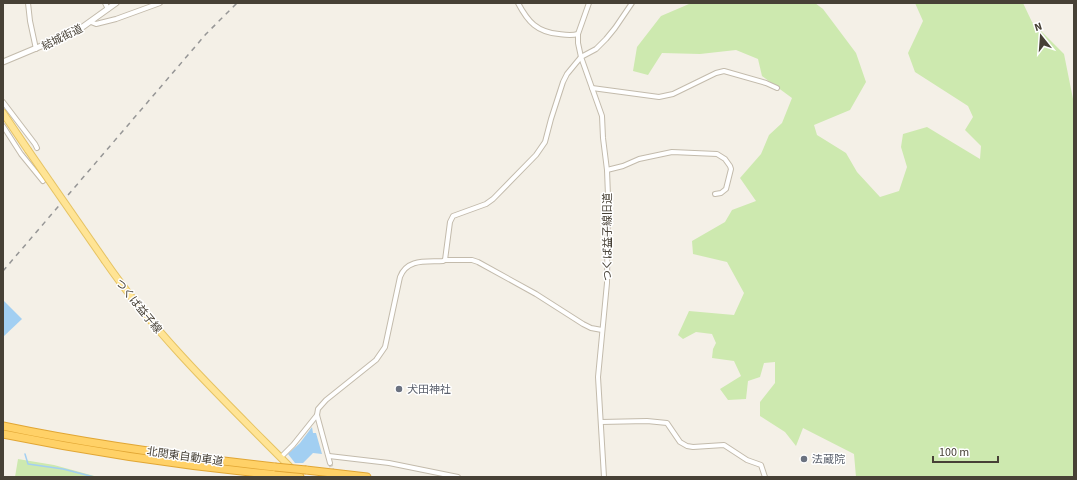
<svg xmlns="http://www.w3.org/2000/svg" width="1077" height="480" font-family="'Source Sans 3','Noto Sans JP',sans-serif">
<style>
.green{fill:#cde9af}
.water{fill:#a2cff2}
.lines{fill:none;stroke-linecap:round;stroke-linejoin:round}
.stream{stroke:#a2cff2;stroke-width:1.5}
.minor-tunnel{stroke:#d1cdc4;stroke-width:4;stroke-dasharray:4 2;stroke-linecap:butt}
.minor-casing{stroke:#c3bbac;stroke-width:6}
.tertiary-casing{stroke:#c3bbac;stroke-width:7}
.primary-casing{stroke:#e6c363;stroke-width:8}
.motorway-casing{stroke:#e1a634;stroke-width:9}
.minor{stroke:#fff;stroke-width:4}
.tertiary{stroke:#fff;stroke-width:5}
.primary{stroke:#ffe495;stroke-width:6}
.motorway{stroke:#ffd167;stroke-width:7}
.rail{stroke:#969696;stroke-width:1.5;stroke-dasharray:5 5;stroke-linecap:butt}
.primary-bridge-casing{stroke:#e6c363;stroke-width:8;stroke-linecap:butt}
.motorway-bridge-casing{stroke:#e1a634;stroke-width:9;stroke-linecap:butt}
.primary-bridge{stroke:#ffe495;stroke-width:6}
.motorway-bridge{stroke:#ffd167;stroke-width:7}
.worship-dot{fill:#6b7280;stroke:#fff;stroke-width:1.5}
.labels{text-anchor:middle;stroke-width:3;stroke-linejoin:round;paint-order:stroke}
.street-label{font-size:11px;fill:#474136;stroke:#fff}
.worship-label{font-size:11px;fill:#5b616d;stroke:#fff;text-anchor:start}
</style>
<rect width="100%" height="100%" fill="#f4f0e7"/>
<g class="green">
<polygon points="689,3 815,3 823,9 856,53 866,82 850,110 814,125 817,135 846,153 857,172 880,197 899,191 907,167 901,147 903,134 927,127 980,159 981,146 965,130 973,117 968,106 915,72 908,53 923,21 915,3 1023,3 1032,22 1064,54 1074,104 1074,477 856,477 854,454 803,428 796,446 785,432 760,416 760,402 775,383 775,362 764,363 760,377 748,381 746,399 728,400 720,389 741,376 734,361 712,358 713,349 716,343 712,334 696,332 683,339 678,335 689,311 734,315 744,293 727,262 693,254 692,241 725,222 732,210 756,201 740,178 761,154 769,135 782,123 792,98 762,76 758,59 736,50 700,54 662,53 648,75 633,71 637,47 661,16 689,4"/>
<polygon points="18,459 54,465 98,477 15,477"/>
</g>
<g class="water">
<polygon points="3,300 22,319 3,337"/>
<polygon points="312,427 313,433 316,433 322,454 313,453 303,463 295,463 288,454 300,443"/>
</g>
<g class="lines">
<polyline class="stream" points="25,454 28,464 63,469 94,477"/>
<polyline class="minor-tunnel" points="330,463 335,477"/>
<defs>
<g id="minor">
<polyline points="28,3 30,21 36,49"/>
<polyline points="105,3 108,9"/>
<path d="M 518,3 C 528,22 537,32 559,34 C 566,35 571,36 578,34"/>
<polyline points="589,3 578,34 578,43 581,57 602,116 603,138 607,170 608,196 607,283 598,377 604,477"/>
<polyline points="91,22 96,24 116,19 160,3"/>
<polyline points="592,88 659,97 673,94 716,73 724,71 766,83 777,88"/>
<polyline points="3,102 35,144 37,148"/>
<polyline points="3,126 21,154 43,181"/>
<polyline points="607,170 623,166 639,159 672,152 717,154 725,159 730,166 731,169 726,189 721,193 715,194"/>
<polyline points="445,260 450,222 453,216 486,204 493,199 536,155 545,142 551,119 563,82 567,74 581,57 596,49 606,39 615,28 632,3"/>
<polyline points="601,422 647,421 667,423 680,442 687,446 693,447 724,445 747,460 761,465 765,477"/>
<polyline points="329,456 389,463 458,477"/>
<polyline points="281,457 293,445 317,415"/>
<path d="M 330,463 L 317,415 L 318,409 L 326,400 L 376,360 L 385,347 L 400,277 C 407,258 427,262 443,261 L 445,260 L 472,260 L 478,262 L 536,294 L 583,324 L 591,328 L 602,330"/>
</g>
<polyline id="tertiary" points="3,62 77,31 116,3"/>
<g id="primary">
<polyline points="3,113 28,150"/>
<path d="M 105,261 C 160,341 232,408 300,477"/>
</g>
<g id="motorway">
<path d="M 3,426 C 93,445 184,457 275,467"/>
<path d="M 3,434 C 101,454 200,468 300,477"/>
<polyline points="306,470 367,477"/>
</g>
</defs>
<use href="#minor" class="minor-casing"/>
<use href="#tertiary" class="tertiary-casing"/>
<use href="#primary" class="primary-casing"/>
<use href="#motorway" class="motorway-casing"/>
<use href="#minor" class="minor"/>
<use href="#tertiary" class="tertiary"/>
<use href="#primary" class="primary"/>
<use href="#motorway" class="motorway"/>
<polyline class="rail" points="3,271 188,55 206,34 237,3"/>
<defs>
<polyline id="primary-bridge" points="28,150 105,261"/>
<polyline id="motorway-bridge" points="275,467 306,470"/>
</defs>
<use href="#primary-bridge" class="primary-bridge-casing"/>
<use href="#motorway-bridge" class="motorway-bridge-casing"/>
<use href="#primary-bridge" class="primary-bridge"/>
<use href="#motorway-bridge" class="motorway-bridge"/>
</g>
<g class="worship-dot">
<circle cx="399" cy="389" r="4"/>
<circle cx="804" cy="459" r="4"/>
</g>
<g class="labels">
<g class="street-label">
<text transform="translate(62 37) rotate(-26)" y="4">結城街道</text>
<text transform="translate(607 237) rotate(-90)" y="4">つくば益子線旧道</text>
<text transform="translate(139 306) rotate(51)" y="4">つくば益子線</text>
<text transform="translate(185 456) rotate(8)" y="4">北関東自動車道</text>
</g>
<g class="worship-label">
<text x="407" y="393">犬田神社</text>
<text x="812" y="463">法蔵院</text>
</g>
</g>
<rect width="1077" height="480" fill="none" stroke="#474136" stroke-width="8"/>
<g transform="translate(1041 36) rotate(343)" stroke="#ffffff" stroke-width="3" paint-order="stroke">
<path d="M0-3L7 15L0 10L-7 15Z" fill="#474136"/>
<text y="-6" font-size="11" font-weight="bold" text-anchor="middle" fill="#474136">N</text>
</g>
<path d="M933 456v6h65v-6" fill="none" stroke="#474136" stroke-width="2"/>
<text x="939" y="456" font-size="12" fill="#474136" stroke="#ffffff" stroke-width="3" paint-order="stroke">100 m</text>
</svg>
